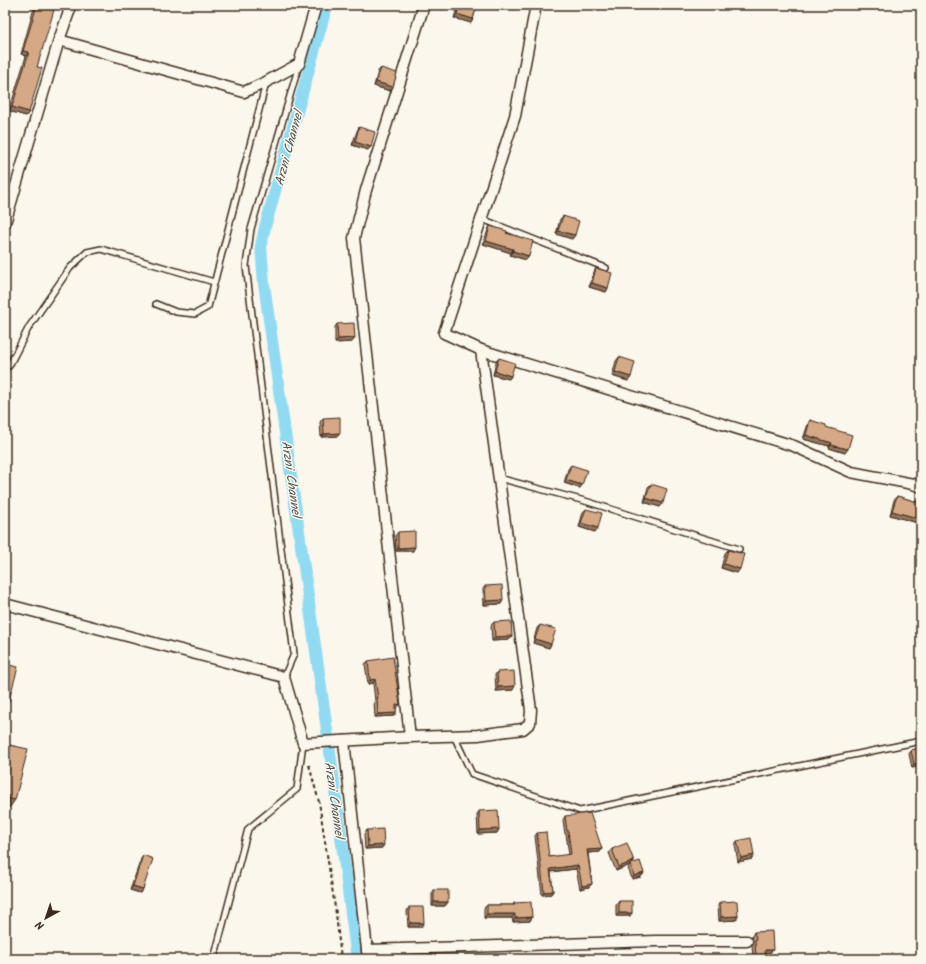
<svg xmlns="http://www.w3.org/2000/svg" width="926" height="964" font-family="Kalam,sans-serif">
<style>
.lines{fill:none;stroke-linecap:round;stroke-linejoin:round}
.canal{stroke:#91dbf2;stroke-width:12}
.service-casing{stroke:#3b2a1e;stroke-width:8}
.minor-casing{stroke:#3b2a1e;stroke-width:13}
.path{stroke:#3b2a1e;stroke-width:2;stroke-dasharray:4 3;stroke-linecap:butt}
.service{stroke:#fbf7ec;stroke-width:5}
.minor{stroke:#fbf7ec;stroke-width:10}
.wall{fill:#b79173;stroke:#3b2a1e}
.shaded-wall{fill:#95765e;stroke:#3b2a1e}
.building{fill:#d5a986;stroke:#3b2a1e}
.labels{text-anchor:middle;stroke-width:3;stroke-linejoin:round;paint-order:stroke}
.water-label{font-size:13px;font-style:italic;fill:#505653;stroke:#fbf7ec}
</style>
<rect width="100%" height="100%" fill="#fbf7ec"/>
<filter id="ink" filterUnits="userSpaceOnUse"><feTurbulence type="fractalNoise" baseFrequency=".025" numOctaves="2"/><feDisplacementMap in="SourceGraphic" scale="8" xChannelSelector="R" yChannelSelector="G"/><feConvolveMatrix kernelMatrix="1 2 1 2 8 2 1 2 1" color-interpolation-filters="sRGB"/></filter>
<g filter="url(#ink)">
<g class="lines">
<polyline class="canal" points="327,5 265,227 261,246 264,284 328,737 357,959"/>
<defs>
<g id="service">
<polyline points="482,219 606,268"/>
<polyline points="156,304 176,312 195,314 208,307 266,83"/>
<polyline points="9,366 29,327 70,268 87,252 101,249 214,282"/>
<polyline points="499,478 585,501 739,549"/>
<polyline points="284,677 294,654 246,266 251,229 299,65"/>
<polyline points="454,736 472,774 580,811 921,741"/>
<polyline points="214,959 248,829 297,789 303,743"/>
</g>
<g id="minor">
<polyline points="536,5 515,116 444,333 481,350 794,446 851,472 913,484 921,487"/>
<polyline points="59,40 244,92 266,82 299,64 316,5"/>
<polyline points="5,223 59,40 69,12 66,5"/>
<polyline points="5,604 284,677 303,743 410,737 478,735 523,729 530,723 531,710 481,350"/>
<polyline points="410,737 354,238 366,190 424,5"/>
<polyline points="344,741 368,959"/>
<polyline points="367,950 656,941 747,941"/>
</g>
</defs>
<use href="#service" class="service-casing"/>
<use href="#minor" class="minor-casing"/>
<polyline class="path" points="309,765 319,802 336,914 341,959"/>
<use href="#service" class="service"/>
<use href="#minor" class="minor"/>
</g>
<g class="wall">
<polygon points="36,5 37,67 29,112 26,116 9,111 26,56 21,54 34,8"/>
<polygon points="458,5 477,5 473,19 471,23 454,18"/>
<polygon points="381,68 393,87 390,91 374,86 378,71"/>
<polygon points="359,127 371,147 368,150 352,145 357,131"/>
<polygon points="563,216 575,235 572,239 556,234 560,219"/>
<polygon points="490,226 506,233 529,256 526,260 510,255 511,253 483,244 488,230"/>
<polygon points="596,268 608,288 606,292 589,287 594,272"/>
<polygon points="337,324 355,338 352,342 335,343 335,327"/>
<polygon points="619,357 631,377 628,381 612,376 616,361"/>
<polygon points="499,358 511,376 509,379 493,375 496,362"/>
<polygon points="323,418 340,433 338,436 321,437 320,422"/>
<polygon points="810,420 826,427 845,453 829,448 829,446 803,439 808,424"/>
<polygon points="571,465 582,485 580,488 564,483 568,469"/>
<polygon points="651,484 663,503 660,507 644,502 648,487"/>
<polygon points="897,496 921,503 921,524 890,515 894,500"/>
<polygon points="586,509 595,532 579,527 583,512"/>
<polygon points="398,532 413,551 396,551 395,536"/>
<polygon points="728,550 737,573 721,568 725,553"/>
<polygon points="485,586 503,600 501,604 484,605 483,589"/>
<polygon points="494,622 512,636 509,640 492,641 491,625"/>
<polygon points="540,625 551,644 549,648 533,643 537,628"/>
<polygon points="368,661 397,708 396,708 396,713 394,716 375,717 374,702 375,701 373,683 368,684 365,664"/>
<polygon points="497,672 513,690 496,691 495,675"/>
<polygon points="921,748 921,766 912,768 909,754 911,750"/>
<polygon points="479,811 499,829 497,833 478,834 477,815"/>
<polygon points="565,816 602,849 600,852 588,853 592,884 589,887 580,889 576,869 551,872 553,891 551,894 542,895 535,836 537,833 549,857 569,855 566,834 565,834 563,820"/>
<polygon points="367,830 382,848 365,849 364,834"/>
<polygon points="737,841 754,855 752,859 738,862 735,845"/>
<polygon points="612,849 634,861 632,864 644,873 641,877 632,879 628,868 630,865 616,871 609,853"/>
<polygon points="143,855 143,889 140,893 130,890 141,859"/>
<polygon points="434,890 448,902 445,906 432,906 432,894"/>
<polygon points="619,901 630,916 616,916 616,905"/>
<polygon points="720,902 738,916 736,920 719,921 718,905"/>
<polygon points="514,903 532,917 530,921 513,922 512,918 484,918 484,908 487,905 513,905"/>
<polygon points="409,907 421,927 408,927 407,911"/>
<polygon points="754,932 773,950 770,953 765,954 765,959 748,959 753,958 752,945 753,941 752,936"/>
</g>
<g class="shaded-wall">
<polygon points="457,14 473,19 471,23 454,18"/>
<polygon points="23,51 29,52 26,56 21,54"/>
<polygon points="376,82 393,87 390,91 374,86"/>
<polygon points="12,107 29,112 26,116 9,111"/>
<polygon points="355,142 371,147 368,150 352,145"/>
<polygon points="558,231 575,235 572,239 556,234"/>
<polygon points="486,241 513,249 511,253 483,244"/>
<polygon points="513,251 529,256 526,260 510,255"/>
<polygon points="592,283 608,288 606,292 589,287"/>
<polygon points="355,338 352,342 335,343 338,339"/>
<polygon points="495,371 511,376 509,379 493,375"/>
<polygon points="615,372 631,377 628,381 612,376"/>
<polygon points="340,433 338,436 321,437 324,434"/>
<polygon points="806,435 832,443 829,446 803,439"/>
<polygon points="831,445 848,449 845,453 829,448"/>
<polygon points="566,480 582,485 580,488 564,483"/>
<polygon points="646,498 663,503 660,507 644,502"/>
<polygon points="892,511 921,519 921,524 890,515"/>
<polygon points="581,523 598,528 595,532 579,527"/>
<polygon points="415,547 413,551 396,551 398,548"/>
<polygon points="724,564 740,569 737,573 721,568"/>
<polygon points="503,600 501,604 484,605 486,601"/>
<polygon points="512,636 509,640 492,641 495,637"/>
<polygon points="535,639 551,644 549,648 533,643"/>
<polygon points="375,679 373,683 368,684 370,680"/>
<polygon points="515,686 513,690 496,691 498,687"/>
<polygon points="400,704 397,708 393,708 396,705"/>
<polygon points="396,713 394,716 375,717 378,714"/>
<polygon points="921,763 921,766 912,768 914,764"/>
<polygon points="5,797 15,800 10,807 5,806"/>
<polygon points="499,829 497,833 478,834 480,830"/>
<polygon points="384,845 382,848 365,849 368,846"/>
<polygon points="602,849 600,852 585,853 587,850"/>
<polygon points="754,855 752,859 738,862 741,858"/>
<polygon points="634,861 632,864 616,871 619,867"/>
<polygon points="578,865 576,869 548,872 550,869"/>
<polygon points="644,873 641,877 632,879 634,876"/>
<polygon points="592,884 589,887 580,889 582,886"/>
<polygon points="133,886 143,889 140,893 130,890"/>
<polygon points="553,891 551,894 542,895 544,892"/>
<polygon points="434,902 448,902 445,906 432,906"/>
<polygon points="619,913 632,913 630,916 616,916"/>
<polygon points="487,914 515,914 512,918 484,918"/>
<polygon points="738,916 736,920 719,921 721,917"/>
<polygon points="532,917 530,921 513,922 515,918"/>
<polygon points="410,923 424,923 421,927 408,927"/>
<polygon points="765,950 773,950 770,953 762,954"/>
</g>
<g class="building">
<polygon points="37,5 54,10 37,67 42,68 29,112 12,107 29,52 23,51"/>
<polygon points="460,5 477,5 473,19 457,14"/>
<polygon points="381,68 397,73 393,87 376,82"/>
<polygon points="359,127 375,132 371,147 355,142"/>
<polygon points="563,216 579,221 575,235 558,231"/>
<polygon points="490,226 507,231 506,233 533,241 529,256 513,251 513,249 486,241"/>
<polygon points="596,268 612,273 608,288 592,283"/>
<polygon points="354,323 355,338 338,339 337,324"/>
<polygon points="619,357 635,362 631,377 615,372"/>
<polygon points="499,358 515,363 511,376 495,371"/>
<polygon points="340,417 340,433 324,434 323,418"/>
<polygon points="810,420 826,425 826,427 852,435 848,449 831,445 832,443 806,435"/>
<polygon points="571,465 587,470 582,485 566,480"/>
<polygon points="651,484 667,489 663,503 646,498"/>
<polygon points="897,496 921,503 921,519 892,511"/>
<polygon points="586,509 602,513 598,528 581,523"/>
<polygon points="415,531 415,547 398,548 398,532"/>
<polygon points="728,550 744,554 740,569 724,564"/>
<polygon points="502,585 503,600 486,601 485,586"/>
<polygon points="511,621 512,636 495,637 494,622"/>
<polygon points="540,625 556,629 551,644 535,639"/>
<polygon points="393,657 400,704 396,705 396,713 378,714 377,698 378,698 375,679 370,680 368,661"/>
<polygon points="5,664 18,667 5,715"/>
<polygon points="514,671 515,686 498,687 497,672"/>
<polygon points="5,744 28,749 15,800 5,797"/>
<polygon points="921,748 921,763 914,764 911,750"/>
<polygon points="498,810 499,829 480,830 479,811"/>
<polygon points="590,813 602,849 587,850 592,884 582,886 578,865 550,869 553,891 544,892 537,833 546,832 549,857 571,854 568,831 567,831 565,816"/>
<polygon points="383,829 384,845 368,846 367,830"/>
<polygon points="751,838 754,855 741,858 737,841"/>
<polygon points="627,843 634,861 619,867 612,849"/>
<polygon points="143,855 153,859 143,889 133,886"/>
<polygon points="640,861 644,873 634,876 631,864"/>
<rect x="434" y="890" width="14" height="12"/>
<rect x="619" y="901" width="13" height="12"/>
<polygon points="737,901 738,916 721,917 720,902"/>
<polygon points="531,902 532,917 515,918 515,914 487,914 487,905 515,905 514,903"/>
<polygon points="409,907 423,907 424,923 410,923"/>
<polygon points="772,931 773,950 765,950 765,959 748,959 756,958 755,941 756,937 754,932"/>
</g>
</g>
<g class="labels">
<g class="water-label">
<text transform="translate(288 148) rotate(-75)" y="5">Arzni Channel</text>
<text transform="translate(292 479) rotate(82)" y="5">Arzni Channel</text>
<text transform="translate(335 800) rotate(82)" y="5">Arzni Channel</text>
</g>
</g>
<rect width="926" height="964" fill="none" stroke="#fbf7ec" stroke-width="20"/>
<rect x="10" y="10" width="906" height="944" fill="none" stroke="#3b2a1e" stroke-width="1.5" filter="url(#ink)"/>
<g transform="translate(46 918) rotate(220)" stroke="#fbf7ec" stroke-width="3" paint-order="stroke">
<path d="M0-3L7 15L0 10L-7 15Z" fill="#3b2a1e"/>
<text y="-6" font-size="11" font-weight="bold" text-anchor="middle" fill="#3b2a1e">N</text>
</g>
</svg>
